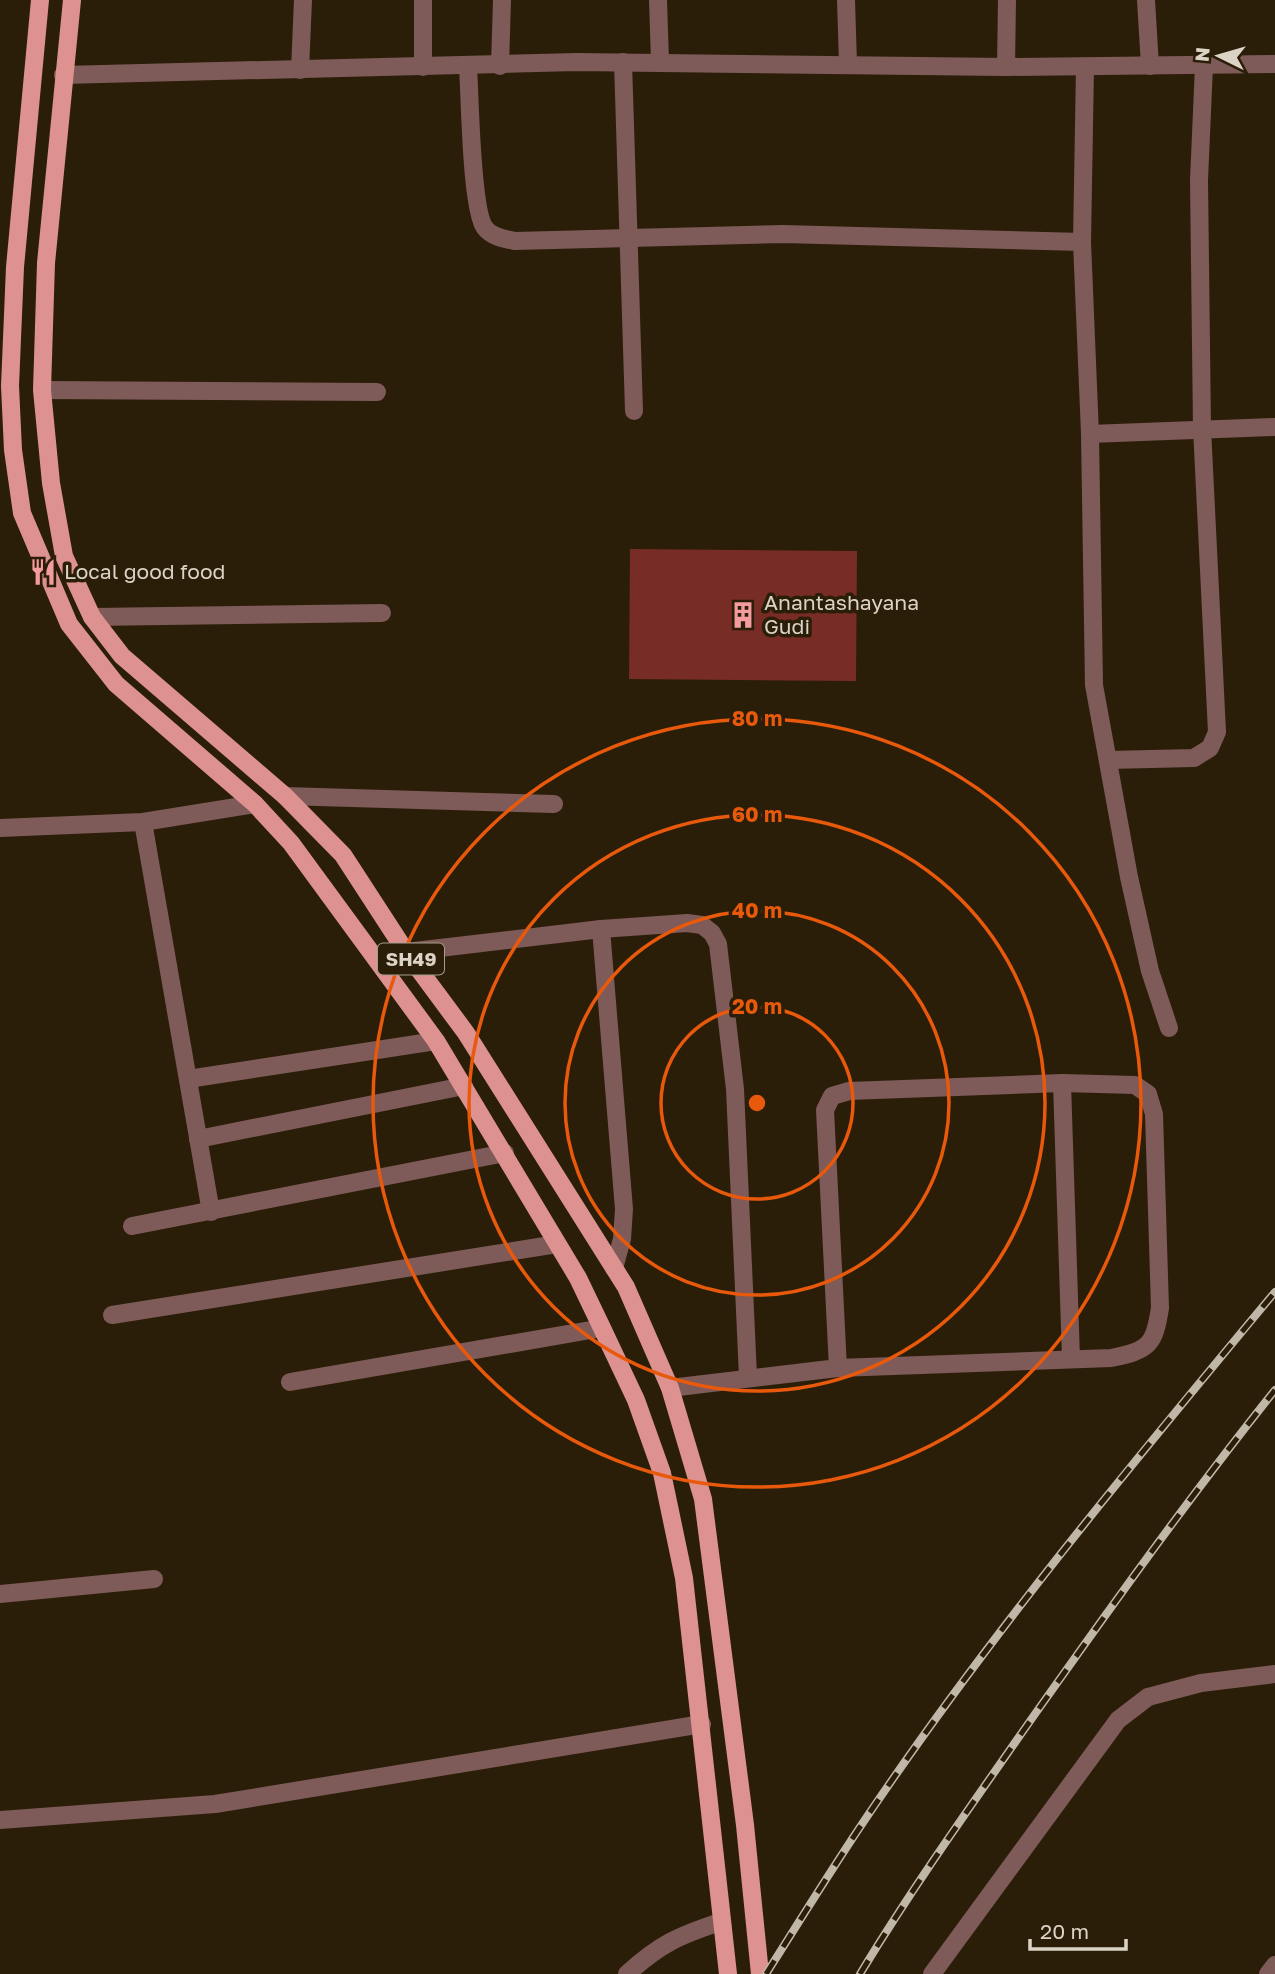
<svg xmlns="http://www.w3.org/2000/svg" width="1275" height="1974" font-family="'Golos Text',sans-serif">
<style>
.building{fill:#772c25}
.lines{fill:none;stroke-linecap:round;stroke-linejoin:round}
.minor{stroke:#7e5a59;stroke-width:18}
.major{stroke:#dd9290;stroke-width:18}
.rail-casing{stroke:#c0b7a8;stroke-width:8}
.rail{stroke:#2b1e08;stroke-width:5;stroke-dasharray:16;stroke-linecap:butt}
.ring{fill:none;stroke:#e8590c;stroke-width:3.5}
.labels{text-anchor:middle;stroke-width:7;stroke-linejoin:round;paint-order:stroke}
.shield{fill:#2b1e08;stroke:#a69d8c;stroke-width:2}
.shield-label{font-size:19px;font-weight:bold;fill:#dbd3c5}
.poi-label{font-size:21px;fill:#dbd3c5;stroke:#2b1e08;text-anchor:start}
.centre{fill:#e8590c;stroke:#2b1e08;stroke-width:3.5}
.ring-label{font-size:21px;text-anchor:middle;font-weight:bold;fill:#e8590c;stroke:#2b1e08;stroke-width:7;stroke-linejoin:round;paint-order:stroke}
</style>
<rect width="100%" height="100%" fill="#2b1e08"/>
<polygon class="building" points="630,549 857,551 856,681 629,679"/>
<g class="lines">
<g class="minor">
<polyline points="423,0 423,67"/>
<polyline points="658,0 660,62"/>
<polyline points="846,0 848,64"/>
<polyline points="1146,0 1150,66"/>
<polyline points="623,62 634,411"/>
<polyline points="500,66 502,0"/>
<path d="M 468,67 C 470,95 471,210 485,228 C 492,237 505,239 515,241 L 783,234 L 1082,242"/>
<polyline points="1006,67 1007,0"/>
<polyline points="1085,67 1082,242 1090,434 1094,685 1129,877 1150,971 1169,1028"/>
<polyline points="300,70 303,0"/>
<polyline points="63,75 576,62 1006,67 1275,64"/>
<polyline points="42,390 377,392"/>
<polyline points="1090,434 1275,427"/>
<polyline points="92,617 382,613"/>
<polyline points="1108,760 1194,758 1210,748 1217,732 1202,428 1199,180 1204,66"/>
<polyline points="285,796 554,804"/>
<polyline points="143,822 211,1212"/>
<polyline points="0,828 143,822 255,804"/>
<polyline points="601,929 624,1209 622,1239 614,1268"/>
<polyline points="406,952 601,929 687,923 702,925 712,933 718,944 735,1089 748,1377"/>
<polyline points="188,1079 436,1041"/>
<polyline points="1062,1083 1071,1359"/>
<polyline points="198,1139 464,1086"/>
<polyline points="132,1226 505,1153"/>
<polyline points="112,1315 557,1244"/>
<polyline points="290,1382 602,1328"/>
<path d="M 670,1388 L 838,1368 L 1111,1358 C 1149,1350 1154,1346 1160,1308 L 1154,1114 L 1148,1094 L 1135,1085 L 1062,1083 L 849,1091 L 832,1096 L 825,1110 L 838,1368"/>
<polyline points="0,1594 154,1579"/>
<polyline points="0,1820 215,1804 702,1724"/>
<path d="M 627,1974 C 660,1944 678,1936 720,1922"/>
<polyline points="932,1974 1118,1720 1148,1697 1201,1683 1275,1674"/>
<polyline points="1268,1974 1275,1965"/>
</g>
<g class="major">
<polyline points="40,0 15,267 10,386 13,450 22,513 69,624 116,684 255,804 291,843 436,1041 578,1278 602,1328 636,1400 662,1473 684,1578 728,1974"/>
<polyline points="72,0 46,263 42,390 51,483 64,556 92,617 122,656 285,796 343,855 406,952 466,1033 626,1287 670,1388 703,1499 745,1825 760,1974"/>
</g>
<defs>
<g id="rail">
<path d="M 766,1974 C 797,1925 828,1875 860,1827 C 986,1639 1131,1465 1275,1292"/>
<path d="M 860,1974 C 914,1885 975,1800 1035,1714 C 1113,1604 1191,1495 1275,1390"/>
</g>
</defs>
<use href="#rail" class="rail-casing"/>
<use href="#rail" class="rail"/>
</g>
<g class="ring">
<circle cx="757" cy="1103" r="96"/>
<circle cx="757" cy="1103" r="192"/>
<circle cx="757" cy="1103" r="288"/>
<circle cx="757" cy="1103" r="384"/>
</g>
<defs>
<symbol id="restaurant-bare" viewBox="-9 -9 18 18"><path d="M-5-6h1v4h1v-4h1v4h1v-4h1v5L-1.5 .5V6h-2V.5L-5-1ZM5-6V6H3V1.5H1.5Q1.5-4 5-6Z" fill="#f49b9f" stroke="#2b1e08" stroke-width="2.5" paint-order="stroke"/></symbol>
<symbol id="building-bare" viewBox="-9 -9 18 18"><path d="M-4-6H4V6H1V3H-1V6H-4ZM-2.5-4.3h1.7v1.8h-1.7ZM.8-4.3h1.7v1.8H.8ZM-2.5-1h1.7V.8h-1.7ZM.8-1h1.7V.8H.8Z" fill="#f49b9f" stroke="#2b1e08" stroke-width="2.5" paint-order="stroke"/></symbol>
</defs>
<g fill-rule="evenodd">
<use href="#restaurant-bare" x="24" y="553" width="38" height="38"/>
<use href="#building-bare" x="724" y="596" width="38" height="38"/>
</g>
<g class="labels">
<rect class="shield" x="378" y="943.5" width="66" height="31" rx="5"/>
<g class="shield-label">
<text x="411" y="966">SH49</text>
</g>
<g class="poi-label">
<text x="64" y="579">Local good food</text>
<text x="764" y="610">Anantashayana<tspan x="764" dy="24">Gudi</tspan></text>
</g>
</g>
<circle cx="757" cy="1103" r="10" class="centre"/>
<g class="ring-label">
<text x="757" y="726">80 m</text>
<text x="757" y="822">60 m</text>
<text x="757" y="918">40 m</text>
<text x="757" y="1014">20 m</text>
</g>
<g transform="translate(1219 56) rotate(275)" stroke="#2b1e08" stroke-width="5" paint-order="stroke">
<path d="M0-5L12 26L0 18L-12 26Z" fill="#dbd3c5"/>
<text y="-10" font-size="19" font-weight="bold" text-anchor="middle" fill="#dbd3c5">N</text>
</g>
<path d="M1030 1939v10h96v-10" fill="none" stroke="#dbd3c5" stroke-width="3.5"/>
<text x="1040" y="1939" font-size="21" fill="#dbd3c5" stroke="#2b1e08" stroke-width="5" paint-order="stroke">20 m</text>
</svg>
